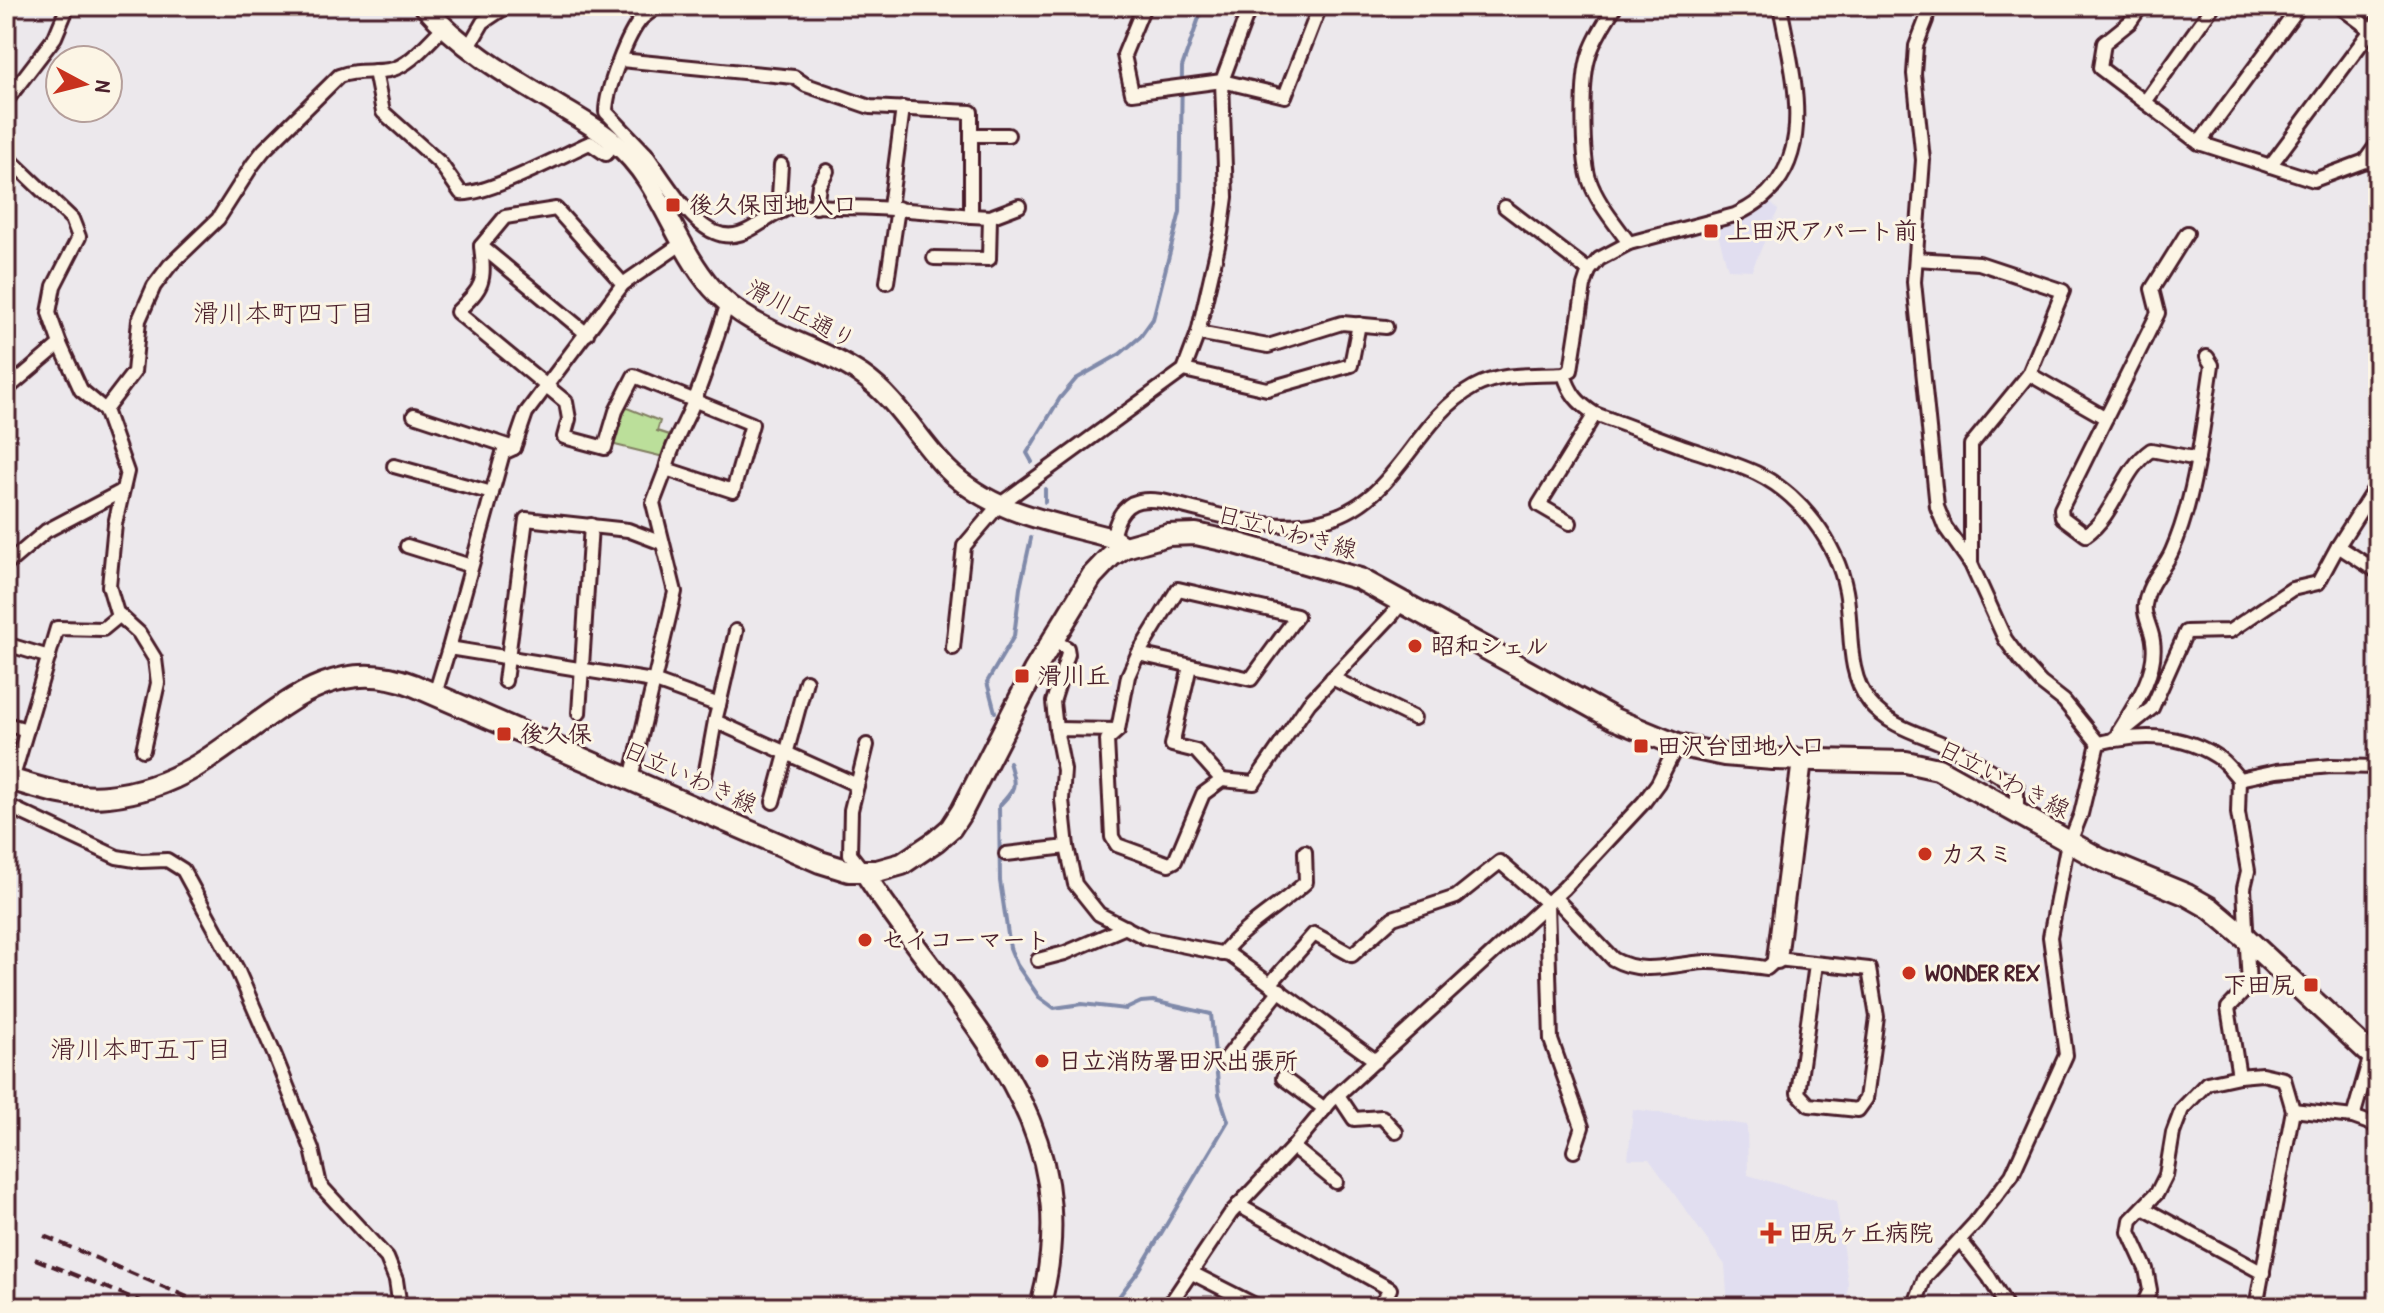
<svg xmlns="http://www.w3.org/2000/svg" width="2384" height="1313" font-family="'Patrick Hand','Klee One',sans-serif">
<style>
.built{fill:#e1def0}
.green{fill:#bbdf9a;stroke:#827f62;stroke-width:2}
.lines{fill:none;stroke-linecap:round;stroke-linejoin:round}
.stream{stroke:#808aaa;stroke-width:4}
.street-casing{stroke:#4a1f2b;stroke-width:18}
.secondary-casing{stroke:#4a1f2b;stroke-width:24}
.primary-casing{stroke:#4a1f2b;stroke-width:26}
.street{stroke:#fcf5e5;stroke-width:12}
.secondary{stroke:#fcf5e5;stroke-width:18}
.primary{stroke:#fcf5e5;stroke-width:20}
.rail{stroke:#4a1f2b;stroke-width:4;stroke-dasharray:12 6;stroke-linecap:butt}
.poi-dot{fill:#c8321e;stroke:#fcf5e5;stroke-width:3}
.labels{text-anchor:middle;stroke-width:6;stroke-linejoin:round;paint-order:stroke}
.poi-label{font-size:24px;font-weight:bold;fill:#4a1f2b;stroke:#fcf5e5;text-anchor:start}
.street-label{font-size:24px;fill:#4a1f2b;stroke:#fcf5e5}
.neighbourhood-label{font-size:26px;fill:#4a1f2b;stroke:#fcf5e5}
</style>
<rect width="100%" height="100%" fill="#ece8ec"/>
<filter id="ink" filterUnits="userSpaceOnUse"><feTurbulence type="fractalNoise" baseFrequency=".0125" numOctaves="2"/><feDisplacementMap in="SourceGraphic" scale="16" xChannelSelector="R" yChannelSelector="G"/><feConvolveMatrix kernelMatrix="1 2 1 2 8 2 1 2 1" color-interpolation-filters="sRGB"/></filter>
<g filter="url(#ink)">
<g class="built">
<polygon points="1769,201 1778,210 1752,270 1728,269 1716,227 1747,217"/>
<polygon points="1633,1109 1747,1125 1748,1175 1836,1201 1848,1283 1847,1307 1728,1307 1725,1265 1649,1159 1628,1159"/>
</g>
<polygon class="green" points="622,406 660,421 657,431 679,438 668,458 607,443"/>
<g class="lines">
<g class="stream">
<polyline points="1032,462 1027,453 1060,398 1076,379 1120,354 1140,337 1153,319 1180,212 1182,67 1203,6"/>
<polyline points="1045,489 1045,502"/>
<polyline points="995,712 987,682 1014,636 1020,588 1031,538"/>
<path d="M 1009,762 C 1016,787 1017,787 999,806 L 1000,881 L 1010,948 L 1017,965 L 1039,997 L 1054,1008 L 1082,1004 L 1126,1009 L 1141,1002 L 1153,1001 L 1211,1014 L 1219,1094 L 1228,1121 L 1140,1269 L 1111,1307"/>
</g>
<defs>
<g id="street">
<polyline points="1144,6 1124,55 1132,93 1222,81 1285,96 1320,6"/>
<path d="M 1615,6 C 1606,22 1594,38 1589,56 C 1581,79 1582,156 1589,179 C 1597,203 1615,223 1629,243"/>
<polyline points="1928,6 1926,20 1916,46 1914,74 1923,160 1914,282 1937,507 1945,527 1971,564 2005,639 2021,661 2041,683 2064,701 2098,743"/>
<polyline points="2141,6 2130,22 2104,43 2100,68 2145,102"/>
<polyline points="2213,6 2145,102 2199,143 2314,180 2365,161 2378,163"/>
<polyline points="2339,6 2378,35"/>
<polyline points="468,48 483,22 507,6"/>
<path d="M 621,60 L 794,77 L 806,85 L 870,107 L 971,112 L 971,216 C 926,211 881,207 836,207 C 822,207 806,204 793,207 C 765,213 745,246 714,232 C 689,222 662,176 646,154"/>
<path d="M 375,71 L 383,112 L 440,163 L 461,193 C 486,196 562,155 590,143 L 606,154 L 614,142"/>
<polyline points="6,101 55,37 68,6"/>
<polyline points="971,135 1008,135"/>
<polyline points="2199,143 2300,6"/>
<polyline points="6,156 72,219 79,237 54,286 49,313 60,344"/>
<path d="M 642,158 L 646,154 L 606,112 C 606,91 627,34 642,18 C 647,14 653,10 658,6"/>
<polyline points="2365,161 2378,143"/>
<polyline points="781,165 779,197 782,211"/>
<polyline points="2270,166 2378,21"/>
<polyline points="816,207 819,185 827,171"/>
<polyline points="890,207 903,108"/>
<polyline points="1505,207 1589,271"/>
<polyline points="971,216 990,217 1019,206"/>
<path d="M 2187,233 L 2152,289 L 2158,313 L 2061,509 L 2062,517 L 2086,535 C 2116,514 2121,471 2151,450 L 2198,459"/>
<path d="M 481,246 C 485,283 484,286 457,312 L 566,402 L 569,419 L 564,437 L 605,448 L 616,411 L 634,376 L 752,424 L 733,491 L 666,469 L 653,503 L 675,592 L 631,779"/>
<polyline points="934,258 989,259 990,217"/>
<polyline points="1916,259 1979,263 2063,291 2029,374 1971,445 1971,564"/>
<polyline points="887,282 898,208"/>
<polyline points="1198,333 1268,346 1342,323 1386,327"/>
<polyline points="587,334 481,246 505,217 556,209 623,284"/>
<polyline points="2377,368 2378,370"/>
<polyline points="1184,370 1267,389 1351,365 1359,324"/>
<path d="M 1564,374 C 1570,394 1578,403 1595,414 C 1626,425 1656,437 1687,448 C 1710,456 1734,463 1756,473 C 1800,494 1837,543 1846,591 C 1853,627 1845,672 1870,703 C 1893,731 1929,735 1960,752 C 1979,763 1998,775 2017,787 L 2017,812"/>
<polyline points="2029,374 2106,418"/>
<polyline points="6,390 60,344 81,390 105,410"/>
<polyline points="414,415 514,448"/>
<polyline points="394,466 492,493"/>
<path d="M 666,469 C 670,447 687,420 695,399 C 708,367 717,335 728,303"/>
<polyline points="1570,523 1539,505 1595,414"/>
<path d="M 1112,538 C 1116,522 1121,505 1139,501 C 1157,497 1177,505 1194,509 C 1238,520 1274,531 1320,521 C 1398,504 1411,422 1474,387 C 1502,372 1534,376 1564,374 L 1571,370 L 1584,286 L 1589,271 L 1599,259 L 1629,243 L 1735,215 C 1824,175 1794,81 1780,6"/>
<polyline points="407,546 471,566"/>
<polyline points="2338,546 2378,572"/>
<polyline points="6,565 46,531 122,491"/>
<polyline points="1052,640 1067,648 1068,654 1053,702 1056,729"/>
<polyline points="6,644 49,657"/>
<polyline points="449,648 503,453 514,448 526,413 623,284 681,244"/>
<polyline points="953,648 964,546 999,505 1184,370 1198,333 1221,233 1226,197 1222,81 1250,6"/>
<polyline points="1138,654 1178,589 1297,616 1251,679 1138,654 1128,676 1118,730 1056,729 1064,770 1062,800 1067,847 1075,884 1099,914 1146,938 1230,955 1376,1061"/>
<polyline points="1190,666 1172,745 1196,751 1222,780"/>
<polyline points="1332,678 1414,718"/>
<polyline points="505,681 526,519 628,530 662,543"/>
<polyline points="435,694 449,648 653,681 719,705 715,721 857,785"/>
<polyline points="719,705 736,631"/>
<polyline points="579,713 591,525"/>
<polyline points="6,724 27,730"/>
<polyline points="1118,730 1107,740 1112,837 1117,845 1169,864 1175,861 1203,794 1222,780 1254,783 1309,703 1392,615 1402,602"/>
<path d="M 2119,731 C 2135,705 2158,672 2153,641 C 2152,629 2143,616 2145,605 C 2148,581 2164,570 2172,551 C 2196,497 2203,424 2212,365 L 2207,357"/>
<path d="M 2116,740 C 2150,734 2186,737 2216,756 C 2225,761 2232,771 2239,779 L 2277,771 L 2331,766 L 2378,767"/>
<path d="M 143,750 L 158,683 L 155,659 L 139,633 L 117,613 L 109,586 L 115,524 L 127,472 L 105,410 L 134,372 L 139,320 L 154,286 L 170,265 L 218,219 L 253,164 L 264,150 L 339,76 C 357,69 370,73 389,70 C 409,67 429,41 443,28"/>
<polyline points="2239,779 2238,813 2248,871 2244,888 2249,986 2228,1008 2239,1076 2262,1074 2284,1079 2293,1110 2256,1307"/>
<polyline points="12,780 57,628 103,629 120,615"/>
<polyline points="704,781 715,721"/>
<polyline points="773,802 806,681"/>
<polyline points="6,805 117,857 141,861 167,860 183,870 237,969 275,1056 312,1149 320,1185 387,1258 396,1280 400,1307"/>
<polyline points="1006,854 1067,847"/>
<polyline points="864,872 850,854 851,810 867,745"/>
<path d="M 1554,897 L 1613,959 C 1643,976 1672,964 1705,962 C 1725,961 1747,966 1767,968 L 1777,959 L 1869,969 L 1877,1017 L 1866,1099 L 1858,1110 L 1809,1105 L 1798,1093 L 1816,964"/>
<path d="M 1222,954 C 1245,925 1279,907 1306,882 L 1305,852"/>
<polyline points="1038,960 1065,953 1126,927"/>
<polyline points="1271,983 1314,934 1352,955 1393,918 1456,897 1500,862 1547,903 1551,1040 1582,1127 1574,1151"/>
<polyline points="1225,1060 1280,990"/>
<polyline points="1283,1078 1325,1109"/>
<polyline points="1338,1095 1354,1119 1382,1117 1396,1132"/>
<polyline points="2293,1110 2353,1117 2378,1126"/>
<polyline points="2353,1117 2371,1055"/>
<polyline points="1293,1147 1336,1182"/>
<polyline points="1238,1205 1390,1289 1380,1307"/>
<polyline points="2143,1208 2263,1273"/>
<polyline points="1960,1240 1989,1277 2007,1307"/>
<polyline points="1192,1273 1259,1307"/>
<polyline points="1168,1307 1231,1213 1293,1147 1331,1101 1564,888 1644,802 1658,783 1677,745"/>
<polyline points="1914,1307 1925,1277 1975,1223 2012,1175 2066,1055 2050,937 2066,852 2081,814 2098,743 2112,740 2152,708 2186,632 2230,631 2292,589 2318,583 2338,546 2378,483"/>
<polyline points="2142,1307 2150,1290 2146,1269 2129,1232 2131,1220 2157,1193 2166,1175 2173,1133 2182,1109 2207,1083 2239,1076"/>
</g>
<g id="secondary">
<path d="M 424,6 C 459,46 503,73 549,100 C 571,114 595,126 615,143 C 661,181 673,243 712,288 C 751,333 814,342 862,375 C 898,400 917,438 947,469 C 992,514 1054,522 1112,538 L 1125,547"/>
<path d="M 864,872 C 955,1016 1092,1116 1040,1307"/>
<polyline points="1777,959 1802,760"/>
</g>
<path id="primary" d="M 6,778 C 40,788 73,800 108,796 C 138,793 169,782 195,767 C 266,725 323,649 413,685 L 820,862 L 849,871 L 877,871 L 902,864 L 936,841 L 951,828 L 962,811 L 1034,671 L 1092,576 L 1111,556 L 1125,547 L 1168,535 L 1196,534 L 1232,542 L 1360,579 L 1614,719 L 1677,745 L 1724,755 L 1773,759 L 1906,762 L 1938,769 L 2100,859 L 2187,895 L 2210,908 L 2248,940 L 2378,1061"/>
</defs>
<use href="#street" class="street-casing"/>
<use href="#secondary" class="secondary-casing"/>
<use href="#primary" class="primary-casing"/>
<use href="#street" class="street"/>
<use href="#secondary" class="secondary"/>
<use href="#primary" class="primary"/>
<g class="rail">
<polyline points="44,1236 211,1307"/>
<polyline points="35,1259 155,1307"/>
</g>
</g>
</g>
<g class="poi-dot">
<rect x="665" y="197" width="16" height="16" rx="4"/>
<rect x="1703" y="223" width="16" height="16" rx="4"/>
<circle cx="1415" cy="646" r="8"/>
<rect x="1014" y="668" width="16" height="16" rx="4"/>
<rect x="496" y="726" width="16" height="16" rx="4"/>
<rect x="1633" y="738" width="16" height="16" rx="4"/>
<circle cx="1925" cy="854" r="8"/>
<circle cx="865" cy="940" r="8"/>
<circle cx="1909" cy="973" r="8"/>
<rect x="2303" y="977" width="16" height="16" rx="4"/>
<circle cx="1042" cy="1061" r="8"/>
<path d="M1767 1221h8v8h8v8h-8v8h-8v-8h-8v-8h8z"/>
</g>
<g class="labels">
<g class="poi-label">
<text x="689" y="213">後久保団地入口</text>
<text x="1727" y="239">上田沢アパート前</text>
<text x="1431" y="654">昭和シェル</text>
<text x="1038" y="684">滑川丘</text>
<text x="520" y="742">後久保</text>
<text x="1657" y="754">田沢台団地入口</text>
<text x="1941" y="862">カスミ</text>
<text x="881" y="948">セイコーマート</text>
<text x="1925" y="981">WONDER REX</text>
<text x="2295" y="993" text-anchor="end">下田尻</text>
<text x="1058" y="1069">日立消防署田沢出張所</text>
<text x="1789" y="1241">田尻ヶ丘病院</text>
</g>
<g class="street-label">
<text transform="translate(801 314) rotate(28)" y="8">滑川丘通り</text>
<text transform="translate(1287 532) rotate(15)" y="8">日立いわき線</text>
<text transform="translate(690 777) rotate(24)" y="8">日立いわき線</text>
<text transform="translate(2004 779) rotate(27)" y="8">日立いわき線</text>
</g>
<g class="neighbourhood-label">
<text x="284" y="322">滑川本町四丁目</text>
<text x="141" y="1058">滑川本町五丁目</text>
</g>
</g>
<rect width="2384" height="1313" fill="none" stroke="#fcf5e5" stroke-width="32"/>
<rect x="16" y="16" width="2352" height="1281" fill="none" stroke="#4a1f2b" stroke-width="3" filter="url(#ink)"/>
<g transform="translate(84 84) rotate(97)"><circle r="38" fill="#fcf5e5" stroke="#b59f9b" stroke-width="2"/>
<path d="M0-6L14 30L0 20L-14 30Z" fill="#c8321e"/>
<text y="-12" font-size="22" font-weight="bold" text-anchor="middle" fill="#4a1f2b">N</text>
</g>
</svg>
